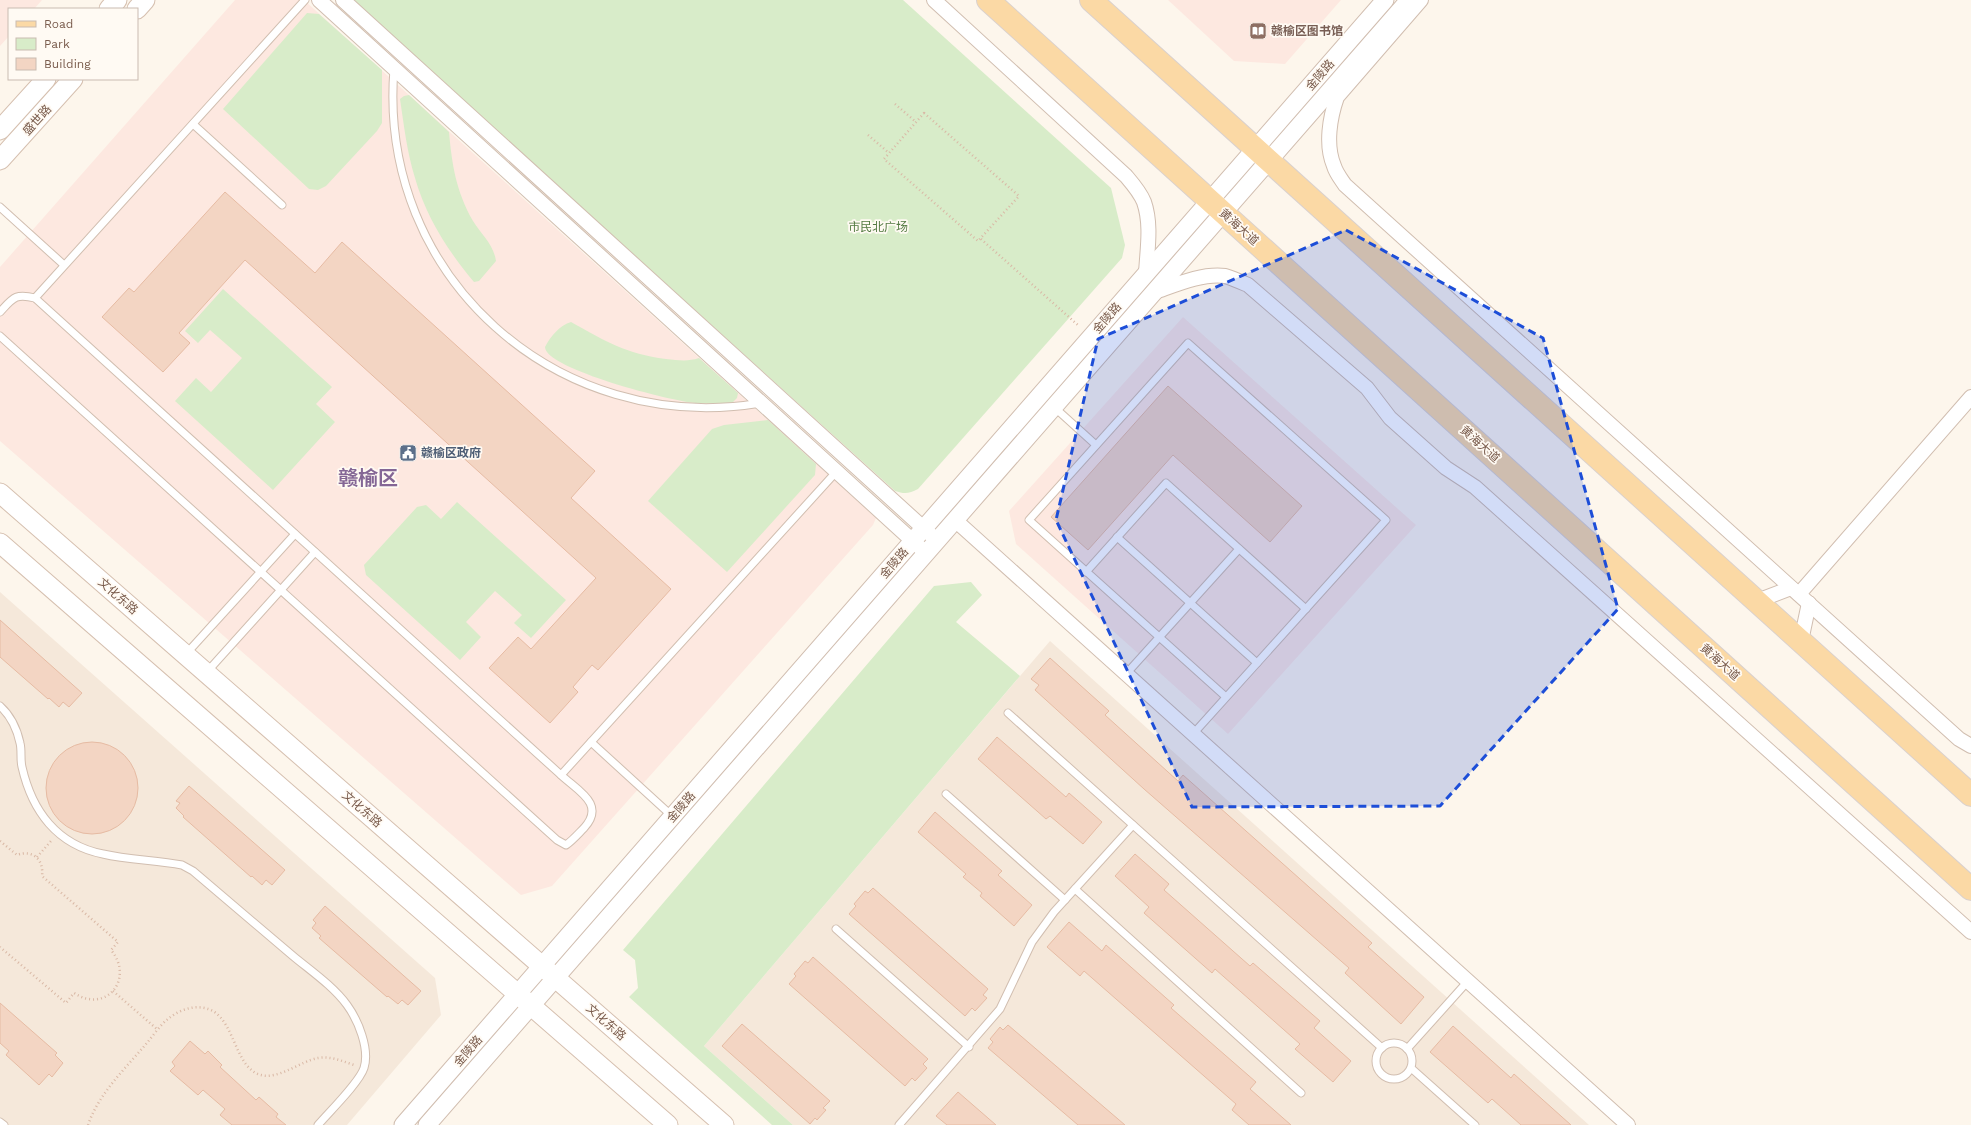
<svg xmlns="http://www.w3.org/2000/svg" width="1971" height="1125" font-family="'Work Sans','Noto Sans SC',sans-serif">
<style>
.residential{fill:#f5e8da}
.commercial{fill:#fde8e0}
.green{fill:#d8ecc9}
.building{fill:#f3d5c3;stroke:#e6bba3}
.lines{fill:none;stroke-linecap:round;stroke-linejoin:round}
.service-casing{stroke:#d1beb0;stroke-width:9}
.minor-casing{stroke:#d1beb0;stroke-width:16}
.tertiary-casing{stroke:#d1beb0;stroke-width:19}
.secondary-casing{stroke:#d6c0b0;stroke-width:21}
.primary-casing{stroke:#dad1cd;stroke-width:24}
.path{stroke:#d9b8a5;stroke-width:2.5;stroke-dasharray:1 3;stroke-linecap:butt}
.service{stroke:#fff;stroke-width:7}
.minor{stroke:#fff;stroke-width:14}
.tertiary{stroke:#fff;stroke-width:17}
.secondary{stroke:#fff;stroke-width:19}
.primary{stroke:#fbd9a5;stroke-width:22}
.marked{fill:#1d4ed8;fill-opacity:0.2;stroke:#1d4ed8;stroke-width:3;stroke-dasharray:8 5;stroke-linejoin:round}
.labels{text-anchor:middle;stroke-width:3.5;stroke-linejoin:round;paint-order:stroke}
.education-label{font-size:12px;font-weight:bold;fill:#785e54;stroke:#fffaf3;text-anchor:start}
.street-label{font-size:12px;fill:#7a5c4d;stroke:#fffaf3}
.park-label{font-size:12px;fill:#537a41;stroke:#fffaf3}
.service-label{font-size:12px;font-weight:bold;fill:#4e5e75;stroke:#fffaf3;text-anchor:start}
.town-label{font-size:20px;font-weight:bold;fill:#846695;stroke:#fffaf3}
</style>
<rect width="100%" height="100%" fill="#fdf6ec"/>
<g class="residential">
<polygon points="0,592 435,978 441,1015 347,1125 0,1125"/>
<polygon points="1050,641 1589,1125 793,1125 704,1046"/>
</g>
<g class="commercial">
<polygon points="0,0 42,0 34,9 9,9 9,36 0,46"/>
<polygon points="235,0 304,0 876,518 873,525 552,886 521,895 0,441 0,267"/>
<polygon points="1168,0 1341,0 1285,64 1234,61"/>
<polygon points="1183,317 1416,525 1228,734 1016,544 1009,511"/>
</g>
<g class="green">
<path d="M 352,0 L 903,0 L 1111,188 L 1125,245 L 1122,258 L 918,489 C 909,494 904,494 895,491 Z"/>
<polygon points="307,13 319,14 382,70 382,123 377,131 326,186 318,190 309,189 223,109"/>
<path d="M 409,95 L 449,132 C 452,165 456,191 473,221 C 481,234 494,245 496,261 L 479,281 L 474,282 C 448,251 426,217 415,178 C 407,152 404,126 400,99 L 404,96 Z"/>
<polygon points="223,289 332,387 316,404 335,422 273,490 175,401 196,378 211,392 242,358 210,330 198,343 185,331"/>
<path d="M 571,322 C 605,341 626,354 666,359 C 678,360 687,362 699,358 L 738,393 L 737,398 L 732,403 C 720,403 708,404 696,403 C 674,402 545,369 545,347 C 550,337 560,325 571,322 Z"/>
<polygon points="768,420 816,464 815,475 727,572 648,501 712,429 724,425"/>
<polygon points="457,502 566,600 531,638 514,623 522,615 495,591 466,622 481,637 460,660 366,575 364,565 417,507 426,505 441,519"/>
<polygon points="971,582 982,595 956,622 1020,676 704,1046 793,1125 772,1125 629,997 638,988 635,960 623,950 934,586"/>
</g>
<g class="building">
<polygon points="225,192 315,273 342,242 595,471 571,498 671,589 598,670 592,665 573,687 578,692 550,723 489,668 518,637 531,649 596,578 245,260 179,333 190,343 163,372 102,317 129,288 134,292"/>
<polygon points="1168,386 1302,506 1270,542 1173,455 1088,550 1051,517"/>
<polygon points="0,620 82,693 69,707 63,702 59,707 49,698 48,699 0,657"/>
<polygon points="1050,658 1109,711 1105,715 1178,781 1183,775 1372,943 1368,947 1424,997 1401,1024 1345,973 1349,968 1144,789 1035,690 1039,685 1031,679"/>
<polygon points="997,737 1066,797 1069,793 1102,822 1083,844 1050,816 1046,819 978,759"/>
<circle cx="92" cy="788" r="46"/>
<polygon points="189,786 285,870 272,885 266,880 262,885 252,876 251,877 183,817 184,816 176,808 180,803 176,801"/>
<polygon points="935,812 1002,871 998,875 1032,905 1014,926 980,896 982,893 963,877 966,874 918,832"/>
<polygon points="1135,854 1169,884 1164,890 1250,966 1253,963 1320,1021 1314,1028 1351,1061 1333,1082 1295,1049 1300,1044 1215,969 1212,973 1144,913 1149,907 1115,876"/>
<polygon points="873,888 988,989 983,995 987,998 975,1011 972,1008 965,1016 849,914 856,906 854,904 865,891 868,893"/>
<polygon points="325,906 421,991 408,1005 402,1000 398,1004 388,996 387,997 319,938 321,936 312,928 316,923 313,920"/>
<polygon points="1069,922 1102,951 1106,945 1174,1005 1171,1008 1256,1082 1250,1089 1291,1125 1249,1125 1232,1110 1236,1104 1084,971 1080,976 1047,947"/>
<polygon points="813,957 928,1059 923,1064 927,1068 915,1081 912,1078 905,1086 789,984 796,976 794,974 805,961 808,963"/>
<polygon points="0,1003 57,1053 55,1055 63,1063 52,1077 49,1074 39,1085 6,1055 9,1051 0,1043"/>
<polygon points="742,1024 830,1101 823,1108 826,1110 817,1120 815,1118 810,1124 722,1046"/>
<polygon points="1008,1025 1125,1125 1078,1125 988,1048 993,1042 990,1039 1000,1027 1003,1030"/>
<polygon points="1453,1026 1511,1078 1514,1074 1571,1125 1521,1125 1492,1099 1488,1103 1430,1052"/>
<polygon points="190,1041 205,1054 208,1051 222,1065 220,1067 256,1100 259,1097 278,1114 276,1117 286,1125 232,1125 220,1115 225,1109 203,1090 198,1095 170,1071 175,1066 172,1062"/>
<polygon points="958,1092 996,1125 947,1125 936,1116"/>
</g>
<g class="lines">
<defs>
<g id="service">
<polyline points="305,0 35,298 561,775 837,471"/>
<path d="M 394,69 C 377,277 558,437 761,403"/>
<polyline points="193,124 282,205"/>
<polyline points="0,207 64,265"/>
<path d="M 0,312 C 13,298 15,293 35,298"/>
<path d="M 0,336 L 557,840 L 566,845 C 573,840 578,834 584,828 C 606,804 578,791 561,775"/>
<polyline points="1054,407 1096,445"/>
<polyline points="1117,537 1257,663"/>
<polyline points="1086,572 1166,483 1306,609"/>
<polyline points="186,654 295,534"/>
<polyline points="206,673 315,552"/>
<polyline points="1126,674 1239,549"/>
<path d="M 0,706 C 10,715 17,729 20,743 C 22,751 20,759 22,767 C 32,811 57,845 103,854 C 129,860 156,860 182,865 L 193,871 C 226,899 259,927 293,956 C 311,971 333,986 347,1005 C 358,1020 370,1049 364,1068 C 359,1083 329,1112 318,1125"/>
<polyline points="1008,713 1382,1048"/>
<polyline points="1193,734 1386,520 1188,343 1029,520 1226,697"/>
<polyline points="591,742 672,816"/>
<polyline points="946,794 1065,900"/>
<polyline points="1075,889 1301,1093"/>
<polyline points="836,929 969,1047"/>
<circle cx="1394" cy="1061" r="18"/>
<polyline points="1407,1049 1468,981"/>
<polyline points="1411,1068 1475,1125"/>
<polyline points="0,1122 4,1125"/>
<polyline points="899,1125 1000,1009 1032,942 1054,912 1133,825"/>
</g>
<g id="minor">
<polyline points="319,0 926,553"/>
<polyline points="343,0 931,535"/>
<path d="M 934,0 L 1126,176 C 1132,183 1140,192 1144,202 C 1152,225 1147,251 1146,274"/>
<path d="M 1421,0 L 1337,97 C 1330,117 1325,145 1334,166 C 1336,173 1341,179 1345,185 L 1959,739 L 1971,746"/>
<path d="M 1155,292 C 1175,285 1202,273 1225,276 C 1232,278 1241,282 1248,285 L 1367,388 L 1390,418 L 1446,468 L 1475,487 L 1971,932"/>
<polyline points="955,520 1628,1125"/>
<polyline points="1799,594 1971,397"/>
<polyline points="1757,601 1791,588"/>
<polyline points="1801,641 1809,603"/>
</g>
<g id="tertiary">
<polyline points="403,1125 1385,0"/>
<polyline points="427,1125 1409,0"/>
</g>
<g id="secondary">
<polyline points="109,9 117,0"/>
<polyline points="137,9 145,0"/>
<polyline points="0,130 46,79"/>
<polyline points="0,160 73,79"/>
<polyline points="0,493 724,1125"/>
<polyline points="0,543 668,1125"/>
</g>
<g id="primary">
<polyline points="988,0 1971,889"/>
<polyline points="1091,0 1971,795"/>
</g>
</defs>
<use href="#service" class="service-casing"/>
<use href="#minor" class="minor-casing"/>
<use href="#tertiary" class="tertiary-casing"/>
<use href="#secondary" class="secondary-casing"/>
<use href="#primary" class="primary-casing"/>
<g class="path">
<polyline points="895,104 916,122"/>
<polygon points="924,113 1019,196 978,241 884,159"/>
<polyline points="868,135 889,153"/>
<polyline points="981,239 1079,326"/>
<path d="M 0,841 L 17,855 C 33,849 44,860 42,876 L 118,942 L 111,950 C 135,979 106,1014 74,993 L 66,1003 L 0,947"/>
<polyline points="37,857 51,841"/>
<polyline points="113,991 158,1030"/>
<path d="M 88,1125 C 99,1093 125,1069 146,1044 C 153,1036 160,1025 168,1019 C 180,1009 198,1003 213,1011 C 235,1024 236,1069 261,1075 C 278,1080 301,1061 318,1058 C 331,1056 342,1061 354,1065"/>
</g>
<use href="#service" class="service"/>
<use href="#minor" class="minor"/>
<use href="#tertiary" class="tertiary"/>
<use href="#secondary" class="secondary"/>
<use href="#primary" class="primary"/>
</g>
<path class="marked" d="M 1346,230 L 1543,338 L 1618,609 L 1440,806 L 1192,807 L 1056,520 L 1098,339 Z"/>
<defs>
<symbol id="library-square" viewBox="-11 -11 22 22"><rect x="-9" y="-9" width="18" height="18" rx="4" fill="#8d6e63" stroke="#fffaf3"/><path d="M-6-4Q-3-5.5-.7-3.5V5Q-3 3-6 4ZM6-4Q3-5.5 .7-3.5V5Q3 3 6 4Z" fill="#fff"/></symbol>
<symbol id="civic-square" viewBox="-11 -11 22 22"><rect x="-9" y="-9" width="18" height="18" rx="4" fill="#5c6f8a" stroke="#fffaf3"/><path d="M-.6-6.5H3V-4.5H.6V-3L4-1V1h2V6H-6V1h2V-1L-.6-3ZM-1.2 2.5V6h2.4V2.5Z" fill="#fff"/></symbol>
</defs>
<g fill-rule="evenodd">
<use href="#library-square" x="1248" y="21" width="20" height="20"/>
<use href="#civic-square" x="398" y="443" width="20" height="20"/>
</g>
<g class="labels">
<g class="education-label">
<text x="1271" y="35">赣榆区图书馆</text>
</g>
<g class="street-label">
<text transform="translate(1320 75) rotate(-49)" y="4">金陵路</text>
<text transform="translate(37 120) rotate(-48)" y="4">盛世路</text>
<text transform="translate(1239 227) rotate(42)" y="4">黄海大道</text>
<text transform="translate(1107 318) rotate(-49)" y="4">金陵路</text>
<text transform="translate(1480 444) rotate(42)" y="4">黄海大道</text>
<text transform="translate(894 563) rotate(-49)" y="4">金陵路</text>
<text transform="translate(118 596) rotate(41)" y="4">文化东路</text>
<text transform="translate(1720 662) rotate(42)" y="4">黄海大道</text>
<text transform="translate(681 807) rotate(-49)" y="4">金陵路</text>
<text transform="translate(362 809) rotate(41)" y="4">文化东路</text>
<text transform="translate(606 1022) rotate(41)" y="4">文化东路</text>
<text transform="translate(468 1051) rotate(-49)" y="4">金陵路</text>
</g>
<g class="park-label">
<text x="878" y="231">市民北广场</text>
</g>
<g class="service-label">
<text x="421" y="457">赣榆区政府</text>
</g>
<g class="town-label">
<text x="368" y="485">赣榆区</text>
</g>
</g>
<rect x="8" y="8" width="130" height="72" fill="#fffaf3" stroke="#cabbb1"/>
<rect x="16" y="21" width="20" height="6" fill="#fbd9a5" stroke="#cabbb1"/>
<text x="44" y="28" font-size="12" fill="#7a5c4d">Road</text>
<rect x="16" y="38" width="20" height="12" fill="#d8ecc9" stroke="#cabbb1"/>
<text x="44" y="48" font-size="12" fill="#7a5c4d">Park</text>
<rect x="16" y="58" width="20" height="12" fill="#f3d5c3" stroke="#cabbb1"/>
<text x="44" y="68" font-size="12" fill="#7a5c4d">Building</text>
</svg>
